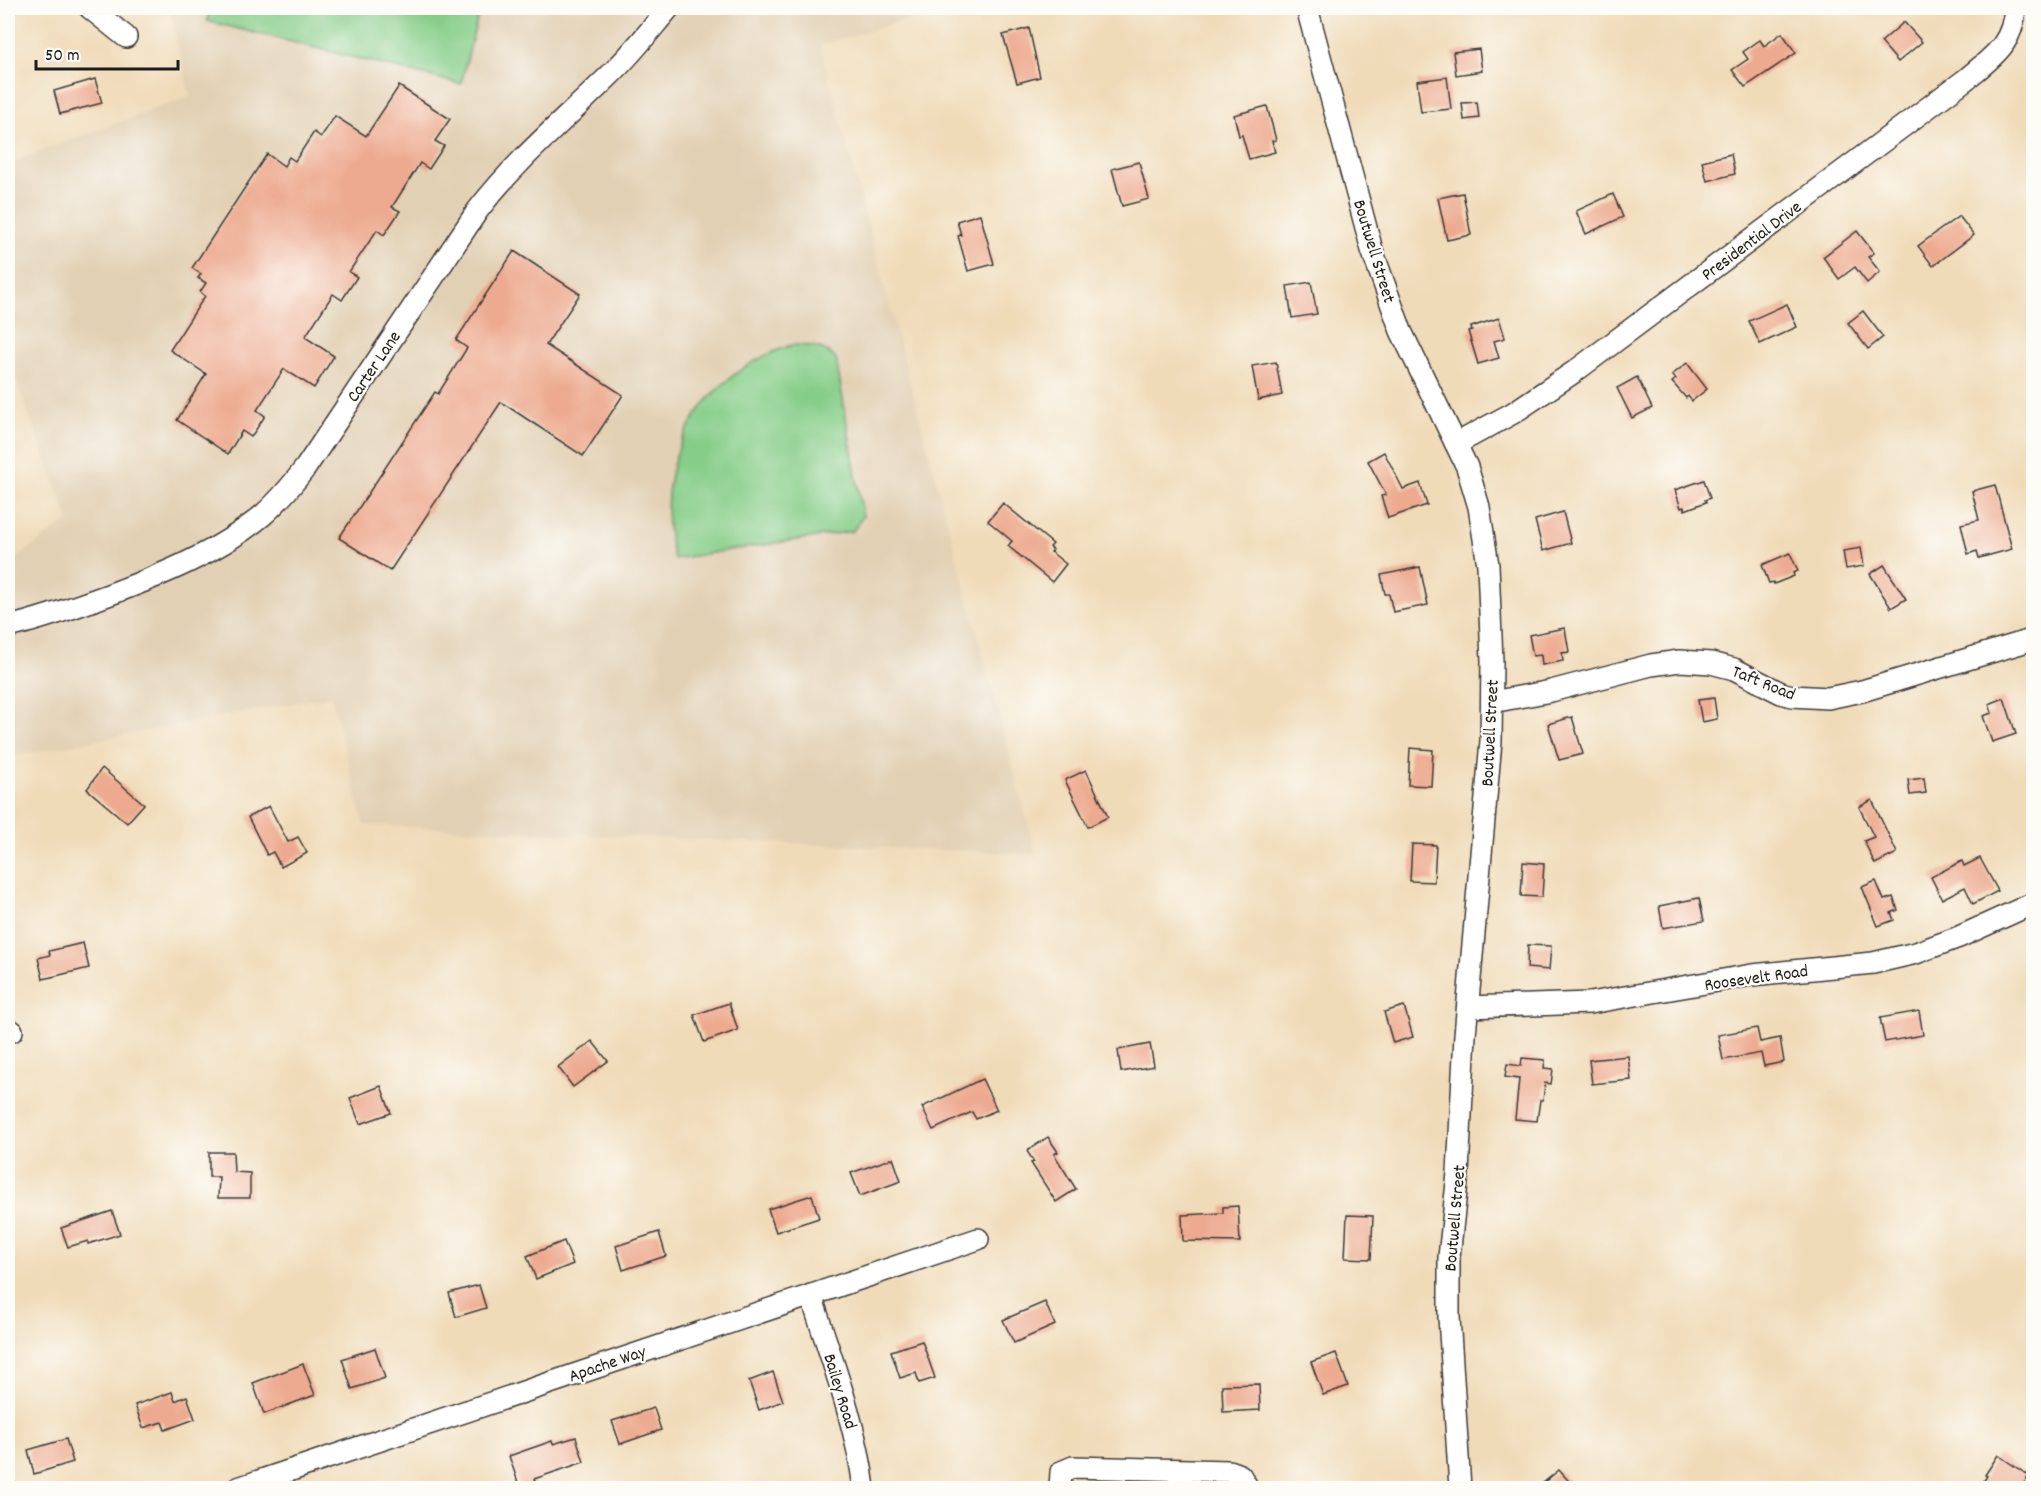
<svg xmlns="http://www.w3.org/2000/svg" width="2041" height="1496" font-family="Dekko,sans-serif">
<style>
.built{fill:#e2d0b4}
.green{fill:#86cd89;stroke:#517452;stroke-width:1.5}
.building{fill:#edaa90}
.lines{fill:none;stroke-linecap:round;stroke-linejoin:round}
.minor-casing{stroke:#3c3934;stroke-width:24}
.minor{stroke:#fff;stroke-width:21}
.labels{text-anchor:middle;stroke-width:4.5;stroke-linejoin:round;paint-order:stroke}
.street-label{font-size:18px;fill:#1c1c1c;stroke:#fdfcf7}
</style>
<rect width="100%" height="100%" fill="#fdfcf7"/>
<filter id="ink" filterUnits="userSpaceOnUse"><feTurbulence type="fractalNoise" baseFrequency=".0167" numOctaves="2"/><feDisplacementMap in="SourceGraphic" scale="12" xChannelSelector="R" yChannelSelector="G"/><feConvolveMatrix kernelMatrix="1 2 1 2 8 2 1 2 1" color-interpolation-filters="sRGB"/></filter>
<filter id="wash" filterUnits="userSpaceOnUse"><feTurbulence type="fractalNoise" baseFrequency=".008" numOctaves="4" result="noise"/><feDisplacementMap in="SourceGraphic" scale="24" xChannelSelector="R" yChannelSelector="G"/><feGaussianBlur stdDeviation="1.35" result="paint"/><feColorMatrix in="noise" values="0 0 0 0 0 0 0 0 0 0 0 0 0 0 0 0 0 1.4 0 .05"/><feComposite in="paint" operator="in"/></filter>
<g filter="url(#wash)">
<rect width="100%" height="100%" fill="#f0dbb9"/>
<polygon class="built" points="169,8 947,8 820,45 1036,854 364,825 331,696 8,757 8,564 69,520 8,359 8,163 190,96"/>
<g class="green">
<polygon points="210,8 480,8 461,84 207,21"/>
<path d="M 792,345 C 810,345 823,345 836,359 L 863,516 L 853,531 L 674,559 C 648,463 700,374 792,345 Z"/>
</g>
<g id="blocks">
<g class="building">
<polygon points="1904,22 1922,42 1898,62 1881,42"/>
<polygon points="1029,28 1040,77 1017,83 1003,35"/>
<polygon points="1782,33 1796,53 1745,87 1732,70 1748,59 1743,52 1760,40 1764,46"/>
<polygon points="1479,49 1482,71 1456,75 1453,52"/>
<polygon points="1447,77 1451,109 1421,112 1417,81"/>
<polygon points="95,79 102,103 60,114 54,91"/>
<polygon points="399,86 450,119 435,141 444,146 429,169 420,163 392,207 400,211 384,235 377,230 349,272 357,277 342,300 333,294 305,337 334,356 314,388 284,369 257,410 265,416 251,437 242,431 228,454 177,420 206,374 170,350 205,296 200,292 206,283 198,278 201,274 192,268 267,154 284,166 289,157 295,161 314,132 321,137 335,116 366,136"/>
<polygon points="1477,102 1479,118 1464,120 1462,103"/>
<polygon points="1267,106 1276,140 1272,141 1275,152 1249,159 1242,135 1239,136 1234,115"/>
<polygon points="1731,154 1735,174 1707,181 1702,161"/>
<polygon points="1139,162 1149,199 1122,206 1112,169"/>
<polygon points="1463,193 1471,235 1447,240 1438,198"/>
<polygon points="1613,194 1623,217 1586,234 1576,211"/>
<polygon points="980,214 994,264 968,271 958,236 961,235 957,221"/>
<polygon points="1959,216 1974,235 1933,266 1918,246"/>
<polygon points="1857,231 1874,253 1868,257 1880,272 1867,283 1855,267 1839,279 1823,257"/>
<polygon points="514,251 580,294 546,345 623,395 583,456 501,402 390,571 339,538 435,392 438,394 467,348 456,340"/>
<polygon points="1311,282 1317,314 1292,318 1287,286"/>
<polygon points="1787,304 1797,327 1760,344 1749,321"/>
<polygon points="1863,311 1883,337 1868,349 1848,323"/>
<polygon points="1499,318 1505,338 1494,341 1499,358 1478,364 1468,331 1472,330 1471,327"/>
<polygon points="1276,362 1282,395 1258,400 1252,366"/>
<polygon points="1687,363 1707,389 1692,401 1688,396 1686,398 1672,382 1676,379 1672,375"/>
<polygon points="1637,377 1652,408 1632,418 1617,388"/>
<polygon points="1384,452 1403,489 1420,483 1427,505 1388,518 1381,496 1386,495 1368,461"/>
<polygon points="1704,480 1710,498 1705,500 1706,502 1685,510 1684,507 1681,508 1675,490"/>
<polygon points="1995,485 2012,549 1979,558 1977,551 1968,554 1961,524 1979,520 1972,491"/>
<polygon points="1003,503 1053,544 1050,547 1053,550 1051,552 1066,564 1052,582 1008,546 1012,541 988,521"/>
<polygon points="1563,512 1571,543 1543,551 1535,520"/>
<polygon points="1861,548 1864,566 1846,569 1843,551"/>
<polygon points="1790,553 1798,571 1793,573 1794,576 1774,584 1773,582 1769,583 1762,565"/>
<polygon points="1884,565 1906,599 1891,608 1870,574"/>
<polygon points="1420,567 1428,605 1393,612 1389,594 1385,594 1381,575"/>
<polygon points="1565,628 1569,652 1562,653 1563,661 1542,665 1541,655 1533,656 1529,635"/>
<polygon points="1714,698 1717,719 1702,722 1698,700"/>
<polygon points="2004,698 2016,734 1992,742 1983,716 1992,713 1989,704"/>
<polygon points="1572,717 1583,754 1559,760 1548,724"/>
<polygon points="1410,748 1433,750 1431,786 1408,785"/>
<polygon points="102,768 144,804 127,823 87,789"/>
<polygon points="1086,770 1108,817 1088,827 1065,780"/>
<polygon points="1924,778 1926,793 1910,795 1908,780"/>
<polygon points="1872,800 1897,853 1875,864 1864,841 1874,837 1859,807"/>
<polygon points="269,806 288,842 298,837 307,853 281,867 273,852 267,855 248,817"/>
<polygon points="1412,844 1436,845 1434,882 1410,881"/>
<polygon points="1980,858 1998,891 1973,904 1965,887 1942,899 1931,877 1962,861 1964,866"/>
<polygon points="1523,862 1544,864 1542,897 1521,896"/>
<polygon points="1876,881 1884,900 1893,897 1898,910 1891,913 1894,920 1878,926 1862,887"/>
<polygon points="1699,898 1704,921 1663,928 1659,906"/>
<polygon points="83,943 89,968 43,979 38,958 50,955 49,951"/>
<polygon points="1528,945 1551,946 1549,970 1527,968"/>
<polygon points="729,1003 738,1030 704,1042 694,1015"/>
<polygon points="1404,1006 1413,1037 1393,1043 1384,1012"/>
<polygon points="1919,1011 1923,1035 1885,1042 1880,1018"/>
<polygon points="1757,1028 1760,1042 1780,1038 1784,1062 1764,1066 1761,1053 1723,1060 1718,1035"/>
<polygon points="592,1041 608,1061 573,1087 558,1067"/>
<polygon points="1150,1044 1154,1066 1121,1072 1118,1050"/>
<polygon points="1628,1056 1631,1080 1592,1084 1589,1060"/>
<polygon points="1522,1058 1545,1060 1544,1068 1553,1069 1551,1084 1545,1083 1543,1100 1540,1100 1537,1121 1515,1119 1519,1079 1505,1077 1507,1064 1521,1066"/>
<polygon points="982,1079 997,1110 976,1119 972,1112 933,1130 922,1107"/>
<polygon points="381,1086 391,1113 360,1124 350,1098"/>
<polygon points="1048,1137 1058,1152 1054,1154 1076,1189 1056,1202 1031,1163 1034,1162 1027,1151"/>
<polygon points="209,1152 233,1152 234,1172 250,1173 250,1198 218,1198 219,1177 209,1177"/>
<polygon points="893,1158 901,1181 860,1196 851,1173"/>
<polygon points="812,1195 819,1218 776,1232 768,1209"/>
<polygon points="1238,1206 1240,1242 1183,1241 1182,1215 1223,1213 1223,1207"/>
<polygon points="112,1211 120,1234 88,1244 88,1241 68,1247 61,1228"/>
<polygon points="1347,1215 1373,1216 1371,1259 1345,1258"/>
<polygon points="659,1232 666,1256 623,1270 616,1246"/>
<polygon points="564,1241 573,1264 536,1279 527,1256"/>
<polygon points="479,1285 486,1308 456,1317 449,1293"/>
<polygon points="1045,1302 1055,1325 1014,1343 1003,1320"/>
<polygon points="922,1341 935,1378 919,1383 916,1373 900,1378 891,1351"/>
<polygon points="375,1348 385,1378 352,1389 342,1359"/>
<polygon points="1336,1353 1348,1386 1323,1395 1311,1362"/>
<polygon points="303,1364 315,1395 264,1414 253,1383"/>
<polygon points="773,1372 783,1401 759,1410 749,1381"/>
<polygon points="1259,1384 1260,1410 1223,1412 1222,1385"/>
<polygon points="172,1392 175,1401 187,1396 195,1419 165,1430 162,1422 143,1428 135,1405"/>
<polygon points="654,1408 661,1430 620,1444 612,1421"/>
<polygon points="576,1437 584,1462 534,1479 538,1488 520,1488 509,1456 552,1441 553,1444"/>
<polygon points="66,1439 73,1462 34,1474 28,1450"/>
<polygon points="1998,1455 2029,1476 2021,1488 1979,1488 1987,1476 1985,1475"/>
<polygon points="1559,1470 1575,1488 1537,1488"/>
</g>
</g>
</g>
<g filter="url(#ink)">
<use href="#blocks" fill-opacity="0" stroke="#3c3934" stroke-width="1.5"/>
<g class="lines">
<defs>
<g id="minor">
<polyline points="90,8 126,37"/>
<polyline points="1307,8 1372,250 1401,331 1467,467 1479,507 1488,565 1492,661 1491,741 1465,1035 1458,1173 1449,1257 1449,1317 1460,1488"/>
<path d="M 1456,444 L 1513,413 L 1574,372 L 1965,80 C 1992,57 2013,45 2015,8"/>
<path d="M 8,627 C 42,619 75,607 108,595 C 162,575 219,552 263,515 C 280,500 293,484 306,467 L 478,210 C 518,158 568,117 614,71 C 634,51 651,29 669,8"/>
<polyline points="1492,702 1551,691 1651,665 1680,661 1711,663 1734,669 1781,693 1792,696 1828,698 1862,691 2034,639"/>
<polyline points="1468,1007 1590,1003 1752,975 1873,963 1916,953 1959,937 2034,903"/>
<polyline points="8,1032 12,1031"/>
<path d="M 811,1295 C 831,1359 856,1422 864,1488"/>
<polyline points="238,1488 978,1239"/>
<polyline points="1060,1488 1061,1472 1073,1467 1229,1471 1240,1475 1248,1488"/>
</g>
</defs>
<use href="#minor" class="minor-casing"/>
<use href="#minor" class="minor"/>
</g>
</g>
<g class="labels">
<g class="street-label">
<text transform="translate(1751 240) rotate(-37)" y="6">Presidential Drive</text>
<text transform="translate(1375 251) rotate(73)" y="6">Boutwell Street</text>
<text transform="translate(373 366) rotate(-56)" y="6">Carter Lane</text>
<text transform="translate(1764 682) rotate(22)" y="6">Taft Road</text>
<text transform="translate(1489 733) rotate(-87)" y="6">Boutwell Street</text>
<text transform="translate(1756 977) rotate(-8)" y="6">Roosevelt Road</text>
<text transform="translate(1454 1218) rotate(-85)" y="6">Boutwell Street</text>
<text transform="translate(607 1363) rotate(-19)" y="6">Apache Way</text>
<text transform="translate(841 1391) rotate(73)" y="6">Bailey Road</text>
</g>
</g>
<rect width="2041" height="1496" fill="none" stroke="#fdfcf7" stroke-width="30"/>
<path d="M36 60v9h142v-9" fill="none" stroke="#1c1c1c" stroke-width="3"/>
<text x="45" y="60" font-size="18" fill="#1c1c1c" stroke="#fdfcf7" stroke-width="4.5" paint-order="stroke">50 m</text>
</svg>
